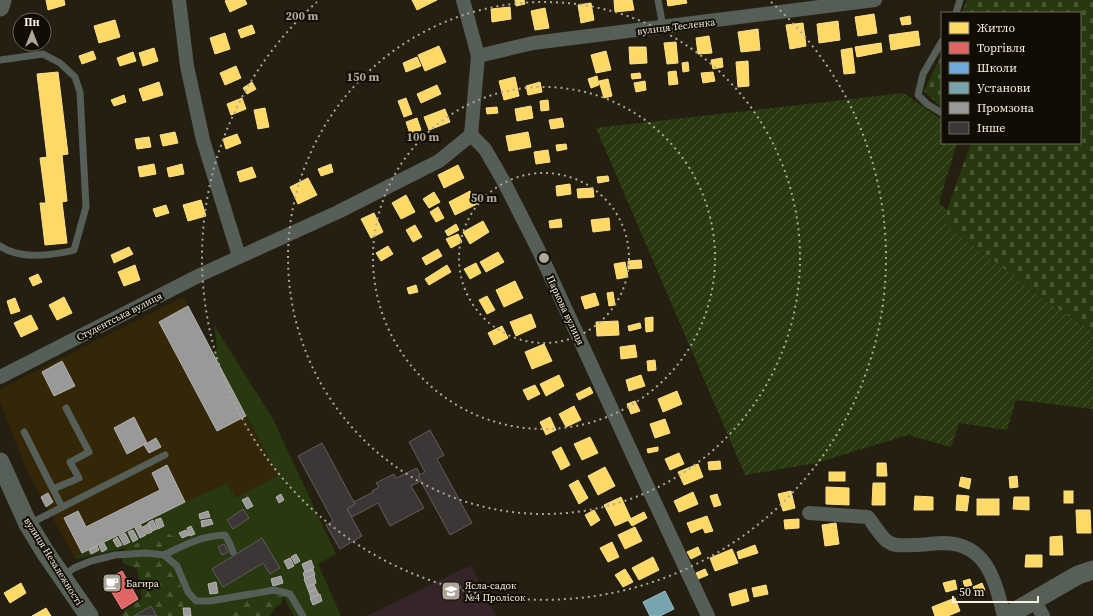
<svg xmlns="http://www.w3.org/2000/svg" width="1093" height="616" font-family="'Source Serif 4',serif">
<style>
.built{fill:#342708}
.education{fill:#352428}
.green{fill:#28390f}
.forest{fill:url(#forest-firs)}
.cemetery{fill:url(#cemetery-stones)}
.garden{fill:url(#garden-furrows)}
.homes{fill:#ffd966;stroke:#fde08b}
.shops{fill:#e06666;stroke:#e78f8b}
.schools{fill:#6fa8dc;stroke:#98bede}
.public{fill:#76a5af;stroke:#9dbcbe}
.industry{fill:#999;stroke:#b5b3af}
.building{fill:#3c3736;stroke:#625d5c}
.lines{fill:none;stroke-linecap:round;stroke-linejoin:round}
.lane{stroke:#555f57;stroke-width:7}
.street{stroke:#555f57;stroke-width:14}
.secondary{stroke:#576057;stroke-width:19}
.ring{fill:none;stroke:#aea799;stroke-width:2;stroke-dasharray:2 4}
.labels{text-anchor:middle;stroke-width:4;stroke-linejoin:round;paint-order:stroke}
.street-label{font-size:10px;fill:#f7f0e2;stroke:#110d04}
.poi-label{font-size:10px;fill:#f7f0e2;stroke:#110d04;text-anchor:start}
.centre{fill:#aea799;stroke:#110d04;stroke-width:2}
.ring-label{font-size:12px;text-anchor:middle;font-weight:bold;fill:#aea799;stroke:#110d04;stroke-width:4;stroke-linejoin:round;paint-order:stroke}
</style>
<defs>
<pattern id="forest-firs" width="22" height="20" patternUnits="userSpaceOnUse"><rect width="22" height="20" fill="#28390f"/><path d="M5 1l3.5 6h-7zM16 11l3.5 6h-7z" fill="#485632"/></pattern>
<pattern id="cemetery-stones" width="16" height="16" patternUnits="userSpaceOnUse"><rect width="16" height="16" fill="#28390f"/><path d="M2 7V4a2 2 0 0 1 4 0v3zM10 15v-3a2 2 0 0 1 4 0v3z" fill="#485632"/></pattern>
<pattern id="garden-furrows" width="10" height="10" patternUnits="userSpaceOnUse"><rect width="10" height="10" fill="#28390f"/><path d="M-1 1l2-2M0 10L10 0M9 11l2-2" fill="none" stroke="#485632"/></pattern>
</defs>
<rect width="100%" height="100%" fill="#251f12"/>
<polygon class="built" points="183,297 278,475 236,498 227,483 185,502 74,557 28,473 0,402 0,389"/>
<polygon class="education" points="471,565 496,616 366,616"/>
<polygon class="green" points="214,325 273,419 336,554 318,564 341,616 294,616 283,596 258,599 250,598 242,609 225,616 183,616 183,592 166,563 162,549 164,531 126,548 76,559 74,557 185,502 227,483 236,498 278,475 215,356 217,348"/>
<g class="forest">
<polygon points="164,531 174,537 173,545 162,549 166,563 173,568 183,592 183,616 121,616 125,610 142,599 137,569 123,563 122,559 126,548"/>
<polygon points="272,596 283,596 281,604 275,608 270,616 225,616 242,609 244,603 250,598 258,599"/>
</g>
<g class="cemetery">
<polygon points="967,0 1093,0 1093,332 1049,303 951,229 947,222 947,210 971,143 1080,143 1080,13 962,13"/>
<polygon points="942,54 942,108 924,91"/>
</g>
<polygon class="garden" points="904,93 942,120 942,143 957,143 939,203 947,210 947,222 951,229 1049,303 1093,332 1093,409 1016,400 1007,430 959,423 951,447 908,435 816,463 745,475 596,128"/>
<g class="homes">
<polygon points="46,0 64,0 65,5 48,10"/>
<polygon points="228,0 245,0 247,4 230,12 225,1"/>
<polygon points="412,0 437,0 417,10"/>
<polygon points="515,0 524,0 525,4 516,6"/>
<polygon points="614,0 632,0 634,10 615,12"/>
<polygon points="667,0 686,0 687,3 668,6"/>
<polygon points="591,3 594,20 581,23 578,5"/>
<polygon points="510,7 511,19 492,22 491,9"/>
<polygon points="545,8 549,28 535,30 531,11"/>
<polygon points="874,14 877,33 858,36 855,17"/>
<polygon points="910,16 911,24 902,25 900,18"/>
<polygon points="115,20 120,37 99,43 94,26"/>
<polygon points="838,21 840,40 819,43 817,24"/>
<polygon points="803,23 806,46 790,49 786,25"/>
<polygon points="252,25 255,33 241,38 238,30"/>
<polygon points="758,29 760,50 741,52 738,32"/>
<polygon points="918,31 920,45 891,50 889,35"/>
<polygon points="225,33 230,49 215,54 210,38"/>
<polygon points="709,36 712,53 698,54 696,38"/>
<polygon points="676,42 678,63 667,64 664,43"/>
<polygon points="881,43 882,52 857,57 855,47"/>
<polygon points="439,46 446,62 425,71 418,55"/>
<polygon points="629,47 646,47 647,63 630,64"/>
<polygon points="154,48 158,61 143,66 139,53"/>
<polygon points="852,48 855,73 844,74 841,50"/>
<polygon points="93,51 96,59 82,64 79,56"/>
<polygon points="606,51 611,70 596,73 591,55"/>
<polygon points="133,52 136,61 120,66 117,58"/>
<polygon points="417,57 421,66 406,72 403,63"/>
<polygon points="722,58 723,67 713,69 711,60"/>
<polygon points="748,61 749,86 738,87 736,62"/>
<polygon points="688,62 689,71 683,72 682,63"/>
<polygon points="236,66 241,78 225,85 220,73"/>
<polygon points="676,71 678,84 669,85 668,72"/>
<polygon points="58,72 68,154 62,155 67,201 62,202 67,243 45,245 40,203 46,203 40,158 47,157 37,74"/>
<polygon points="713,72 715,81 703,83 701,73"/>
<polygon points="640,73 641,78 632,79 631,74"/>
<polygon points="597,76 599,85 591,88 588,79"/>
<polygon points="515,77 519,96 504,100 499,81"/>
<polygon points="608,79 612,96 604,98 599,81"/>
<polygon points="645,81 646,90 636,92 634,83"/>
<polygon points="159,82 163,95 143,101 139,89"/>
<polygon points="252,82 256,89 247,94 243,88"/>
<polygon points="540,82 542,92 528,95 526,86"/>
<polygon points="437,85 441,94 421,103 417,94"/>
<polygon points="124,95 126,102 114,106 111,100"/>
<polygon points="242,98 246,109 231,115 227,104"/>
<polygon points="406,98 412,114 404,117 398,101"/>
<polygon points="548,100 549,110 541,111 540,101"/>
<polygon points="531,106 533,118 517,121 515,109"/>
<polygon points="497,107 498,113 487,114 486,108"/>
<polygon points="265,108 269,127 258,129 254,110"/>
<polygon points="445,109 450,122 429,130 424,117"/>
<polygon points="417,118 421,130 410,134 406,122"/>
<polygon points="562,118 564,127 551,129 549,120"/>
<polygon points="175,132 178,143 163,146 160,135"/>
<polygon points="528,132 531,147 509,151 506,136"/>
<polygon points="237,134 241,143 226,149 223,139"/>
<polygon points="149,137 151,147 137,149 135,139"/>
<polygon points="566,144 567,149 557,151 556,145"/>
<polygon points="548,150 550,162 536,164 534,152"/>
<polygon points="154,164 156,174 140,177 138,167"/>
<polygon points="182,164 184,174 169,177 167,168"/>
<polygon points="331,164 333,172 321,176 318,169"/>
<polygon points="458,165 464,178 444,188 438,175"/>
<polygon points="252,167 256,177 240,182 237,172"/>
<polygon points="608,176 609,181 598,183 597,177"/>
<polygon points="308,178 317,195 298,204 290,187"/>
<polygon points="570,184 571,194 557,196 556,186"/>
<polygon points="593,188 594,197 578,198 577,189"/>
<polygon points="470,191 477,204 455,215 449,202"/>
<polygon points="434,192 440,202 429,208 423,199"/>
<polygon points="406,195 415,212 401,219 392,203"/>
<polygon points="201,200 206,216 188,221 183,205"/>
<polygon points="166,205 169,213 156,217 153,209"/>
<polygon points="438,207 444,218 436,222 430,212"/>
<polygon points="374,213 383,232 371,238 361,219"/>
<polygon points="609,218 610,230 593,232 591,220"/>
<polygon points="561,219 562,227 550,228 549,221"/>
<polygon points="483,221 489,232 470,244 463,232"/>
<polygon points="456,224 459,230 448,236 445,231"/>
<polygon points="415,225 422,237 413,242 406,230"/>
<polygon points="458,234 462,242 451,248 446,239"/>
<polygon points="388,246 393,254 381,261 376,253"/>
<polygon points="129,247 133,254 114,263 111,255"/>
<polygon points="438,249 442,256 426,265 422,258"/>
<polygon points="498,252 504,262 486,272 480,262"/>
<polygon points="641,260 642,268 628,269 628,261"/>
<polygon points="625,262 628,277 617,279 614,264"/>
<polygon points="476,263 481,273 470,279 464,269"/>
<polygon points="135,265 140,280 124,286 118,272"/>
<polygon points="447,265 451,272 429,285 425,279"/>
<polygon points="38,274 42,282 33,286 29,278"/>
<polygon points="515,281 523,298 504,307 496,290"/>
<polygon points="416,285 418,292 409,294 407,288"/>
<polygon points="613,292 615,305 609,306 607,293"/>
<polygon points="595,293 599,305 585,309 581,297"/>
<polygon points="487,296 495,310 487,314 479,300"/>
<polygon points="64,297 72,313 57,320 49,305"/>
<polygon points="15,298 20,311 11,314 7,301"/>
<polygon points="531,314 536,327 516,336 510,322"/>
<polygon points="31,315 38,329 21,337 14,323"/>
<polygon points="653,317 653,331 646,332 645,318"/>
<polygon points="618,321 619,335 597,336 596,322"/>
<polygon points="640,323 641,328 629,331 628,326"/>
<polygon points="502,326 508,338 494,345 488,333"/>
<polygon points="544,344 552,361 532,369 525,352"/>
<polygon points="635,345 637,357 621,359 620,347"/>
<polygon points="655,360 656,370 648,371 647,361"/>
<polygon points="559,375 564,386 546,396 540,384"/>
<polygon points="641,375 645,386 629,391 626,380"/>
<polygon points="535,385 540,394 528,400 523,390"/>
<polygon points="590,387 593,393 579,400 576,394"/>
<polygon points="677,391 682,404 663,412 658,399"/>
<polygon points="635,401 640,411 631,414 627,404"/>
<polygon points="574,406 581,420 566,427 559,414"/>
<polygon points="550,417 556,430 546,435 540,422"/>
<polygon points="665,419 670,433 655,438 650,424"/>
<polygon points="590,437 598,453 582,460 574,444"/>
<polygon points="561,447 570,465 561,470 552,452"/>
<polygon points="658,447 658,451 648,453 647,449"/>
<polygon points="679,453 684,464 670,470 665,459"/>
<polygon points="720,461 721,469 709,470 708,462"/>
<polygon points="877,463 886,463 887,476 877,476"/>
<polygon points="698,464 703,477 684,485 678,472"/>
<polygon points="605,467 615,486 598,495 588,476"/>
<rect x="829" y="472" width="16" height="9"/>
<polygon points="1017,476 1018,487 1010,488 1009,477"/>
<polygon points="961,477 971,479 969,489 959,486"/>
<polygon points="578,480 588,498 579,504 569,485"/>
<polygon points="873,483 885,483 885,505 872,505"/>
<polygon points="826,487 849,488 849,505 826,504"/>
<polygon points="791,491 795,508 783,511 778,494"/>
<rect x="1064" y="491" width="9" height="12"/>
<polygon points="693,492 698,504 679,512 674,501"/>
<polygon points="717,494 721,505 714,507 710,496"/>
<polygon points="957,495 969,496 967,511 956,510"/>
<polygon points="915,496 933,497 933,510 914,510"/>
<polygon points="621,497 631,519 615,526 604,505"/>
<polygon points="1014,497 1029,497 1029,510 1013,509"/>
<rect x="977" y="499" width="22" height="16"/>
<polygon points="594,510 600,520 591,526 585,515"/>
<polygon points="1076,510 1090,510 1091,533 1077,533"/>
<polygon points="644,512 647,518 632,526 628,520"/>
<polygon points="707,516 713,531 705,533 703,528 691,533 687,523"/>
<polygon points="799,519 799,528 785,529 784,520"/>
<polygon points="836,523 839,544 825,546 822,525"/>
<polygon points="635,527 642,541 625,549 618,535"/>
<polygon points="1062,536 1063,555 1050,555 1050,537"/>
<polygon points="612,542 619,557 608,562 600,548"/>
<polygon points="755,545 758,553 739,559 737,552"/>
<polygon points="698,547 701,554 691,559 687,552"/>
<polygon points="732,549 738,563 715,571 710,558"/>
<polygon points="1026,555 1042,555 1042,567 1025,567"/>
<polygon points="653,557 659,570 639,580 632,568"/>
<polygon points="625,569 633,582 623,587 615,575"/>
<polygon points="705,569 708,575 698,579 696,573"/>
<polygon points="970,579 972,585 965,587 963,581"/>
<polygon points="955,580 957,589 946,592 943,583"/>
<polygon points="21,583 26,593 10,603 4,593"/>
<polygon points="982,583 985,590 976,594 973,587"/>
<polygon points="766,585 768,594 754,597 752,588"/>
<polygon points="746,589 749,601 732,606 729,594"/>
<polygon points="955,598 960,611 948,616 935,616 932,607"/>
<polygon points="46,608 51,616 32,616"/>
</g>
<polygon class="shops" points="122,571 138,599 122,609 105,581"/>
<polygon class="schools" points="458,582 461,588 454,591 451,586"/>
<polygon class="public" points="665,591 674,609 660,616 650,616 643,602"/>
<g class="industry">
<polygon points="188,306 246,416 217,431 159,322"/>
<polygon points="62,361 75,386 54,396 42,372"/>
<polygon points="134,417 147,443 127,454 114,428"/>
<polygon points="156,438 161,447 149,453 144,445"/>
<polygon points="167,465 185,502 82,553 64,518 78,511 86,527 160,490 152,473"/>
<polygon points="48,493 53,502 46,507 41,497"/>
<polygon points="281,494 284,500 279,503 276,497"/>
<polygon points="248,497 253,506 247,509 242,500"/>
<polygon points="208,511 210,517 200,519 199,514"/>
<polygon points="161,518 164,526 158,529 155,520"/>
<polygon points="211,519 213,524 202,527 201,521"/>
<polygon points="153,520 157,529 152,531 148,523"/>
<polygon points="148,524 152,532 147,534 143,527"/>
<polygon points="141,525 146,535 140,538 135,528"/>
<polygon points="191,526 195,534 190,536 187,528"/>
<polygon points="133,530 138,539 133,542 128,532"/>
<polygon points="186,530 189,535 182,538 179,533"/>
<polygon points="125,533 130,542 124,545 119,536"/>
<polygon points="117,537 122,545 117,547 113,540"/>
<polygon points="104,543 107,549 102,552 99,546"/>
<polygon points="97,546 99,550 91,554 89,550"/>
<polygon points="296,554 300,561 295,564 291,557"/>
<polygon points="290,558 294,566 288,569 284,561"/>
<polygon points="311,560 314,568 305,572 302,564"/>
<polygon points="313,569 315,575 305,579 303,573"/>
<polygon points="314,575 316,583 307,587 304,579"/>
<polygon points="281,576 283,583 273,586 271,579"/>
<polygon points="216,582 218,593 210,594 208,584"/>
<polygon points="314,584 316,589 309,592 307,587"/>
<polygon points="316,589 319,595 311,598 309,592"/>
<polygon points="320,594 322,601 313,605 310,598"/>
<polygon points="183,608 190,608 191,616 184,616"/>
</g>
<g class="building">
<polygon points="430,430 444,455 437,459 472,523 450,535 418,476 425,472 409,442"/>
<polygon points="322,443 355,504 347,509 362,536 340,549 326,525 333,521 298,456"/>
<polygon points="417,468 420,475 418,476 421,481 411,486 424,508 390,526 378,503 352,517 347,509 355,504 354,502 373,492 372,491 379,487 376,483 394,474 396,478"/>
<polygon points="243,509 249,518 233,529 227,520"/>
<polygon points="262,538 280,568 270,574 263,563 223,587 212,569"/>
<polygon points="224,544 228,552 222,555 218,547"/>
<polygon points="151,606 157,616 134,616"/>
</g>
<g class="lines">
<g class="lane">
<polyline points="658,0 663,27"/>
<polyline points="956,13 960,0"/>
<polyline points="942,41 923,74 918,95 927,104 942,113"/>
<path d="M 0,60 L 43,54 L 60,63 L 75,77 L 80,92 L 86,207 L 74,250 C 60,254 35,257 21,254 C 14,253 6,250 0,246"/>
<polyline points="24,432 62,507"/>
<polyline points="53,489 79,478 70,462 89,452 66,408"/>
<polyline points="29,524 165,455"/>
<path d="M 164,555 C 184,545 201,536 225,535 L 230,544 L 233,552"/>
<polyline points="63,576 74,568 91,561 115,555 146,553 164,555 177,566 188,592 196,601 210,601 274,590 290,594 303,616"/>
</g>
<g class="street">
<polyline points="179,0 187,66 203,140 239,256"/>
<polyline points="463,0 478,56 471,135"/>
<polyline points="478,56 533,43 875,0"/>
<polyline points="471,135 485,149 504,182 538,249 642,475 708,616"/>
<polyline points="0,377 202,274 338,212 439,161 471,135"/>
<path d="M 809,513 L 868,517 C 872,522 882,538 887,541 C 894,547 905,545 913,545 C 924,545 934,543 944,543 C 988,544 995,582 1004,616"/>
<polyline points="1034,600 1043,616"/>
</g>
<g class="secondary">
<polyline points="0,7 2,0"/>
<polyline points="0,462 28,524 45,552 89,616"/>
<polyline points="1007,616 1078,575 1093,570"/>
</g>
</g>
<g class="ring">
<circle cx="544" cy="258" r="85"/>
<circle cx="544" cy="258" r="171"/>
<circle cx="544" cy="258" r="256"/>
<path d="M771 2A342 342 0 1 1 317 2"/>
</g>
<defs>
<symbol id="cafe-square" viewBox="-11 -11 22 22"><rect x="-9" y="-9" width="18" height="18" rx="4" fill="#aea799" stroke="#110d04"/><path d="M-5.5-4.5H6V0H3Q3 3.5 0 3.5H-2.5Q-5.5 3.5-5.5 0ZM3-3.2v2h1.7v-2ZM-6 4.5H4V6H-6Z" fill="#fff"/></symbol>
<symbol id="school-square" viewBox="-11 -11 22 22"><rect x="-9" y="-9" width="18" height="18" rx="4" fill="#aea799" stroke="#110d04"/><path d="M0-5L7-2L0 1L-7-2ZM-4 1L0 2.5L4 1V4Q0 6-4 4Z" fill="#fff"/></symbol>
</defs>
<g fill-rule="evenodd">
<use href="#cafe-square" x="101" y="572" width="22" height="22"/>
<use href="#school-square" x="440" y="580" width="22" height="22"/>
</g>
<g class="labels">
<g class="street-label">
<text transform="translate(676 26) rotate(-7)" y="4">вулиця Тесленка</text>
<text transform="translate(566 310) rotate(65)" y="4">Паркова вулиця</text>
<text transform="translate(119 316) rotate(-27)" y="4">Студентська вулиця</text>
<text transform="translate(54 561) rotate(58)" y="4">вулиця Незалежності</text>
</g>
<g class="poi-label">
<text x="126" y="587">Багира</text>
<text x="465" y="589">Ясла-садок<tspan x="465" dy="12">№4 Пролісок</tspan></text>
</g>
</g>
<circle cx="544" cy="258" r="6" class="centre"/>
<g class="ring-label">
<text x="302" y="20">200 m</text>
<text x="363" y="81">150 m</text>
<text x="423" y="141">100 m</text>
<text x="484" y="202">50 m</text>
</g>
<rect x="941" y="12" width="140" height="132" fill="#110d04" stroke="#6d685d"/>
<rect x="949" y="22" width="20" height="12" fill="#ffd966" stroke="#6d685d"/>
<text x="977" y="32" font-size="12" fill="#f7f0e2">Житло</text>
<rect x="949" y="42" width="20" height="12" fill="#e06666" stroke="#6d685d"/>
<text x="977" y="52" font-size="12" fill="#f7f0e2">Торгівля</text>
<rect x="949" y="62" width="20" height="12" fill="#6fa8dc" stroke="#6d685d"/>
<text x="977" y="72" font-size="12" fill="#f7f0e2">Школи</text>
<rect x="949" y="82" width="20" height="12" fill="#76a5af" stroke="#6d685d"/>
<text x="977" y="92" font-size="12" fill="#f7f0e2">Установи</text>
<rect x="949" y="102" width="20" height="12" fill="#999999" stroke="#6d685d"/>
<text x="977" y="112" font-size="12" fill="#f7f0e2">Промзона</text>
<rect x="949" y="122" width="20" height="12" fill="#3c3736" stroke="#6d685d"/>
<text x="977" y="132" font-size="12" fill="#f7f0e2">Інше</text>
<g transform="translate(32 32)"><circle r="19" fill="#110d04" stroke="#6d685d"/>
<path d="M0-3L7 15L0 10L-7 15Z" fill="#aea799"/>
<text y="-6" font-size="11" font-weight="bold" text-anchor="middle" fill="#f7f0e2">Пн</text>
</g>
<path d="M953 596v6h85v-6" fill="none" stroke="#f7f0e2" stroke-width="2"/>
<text x="959" y="596" font-size="12" fill="#f7f0e2" stroke="#110d04" stroke-width="3" paint-order="stroke">50 m</text>
</svg>
